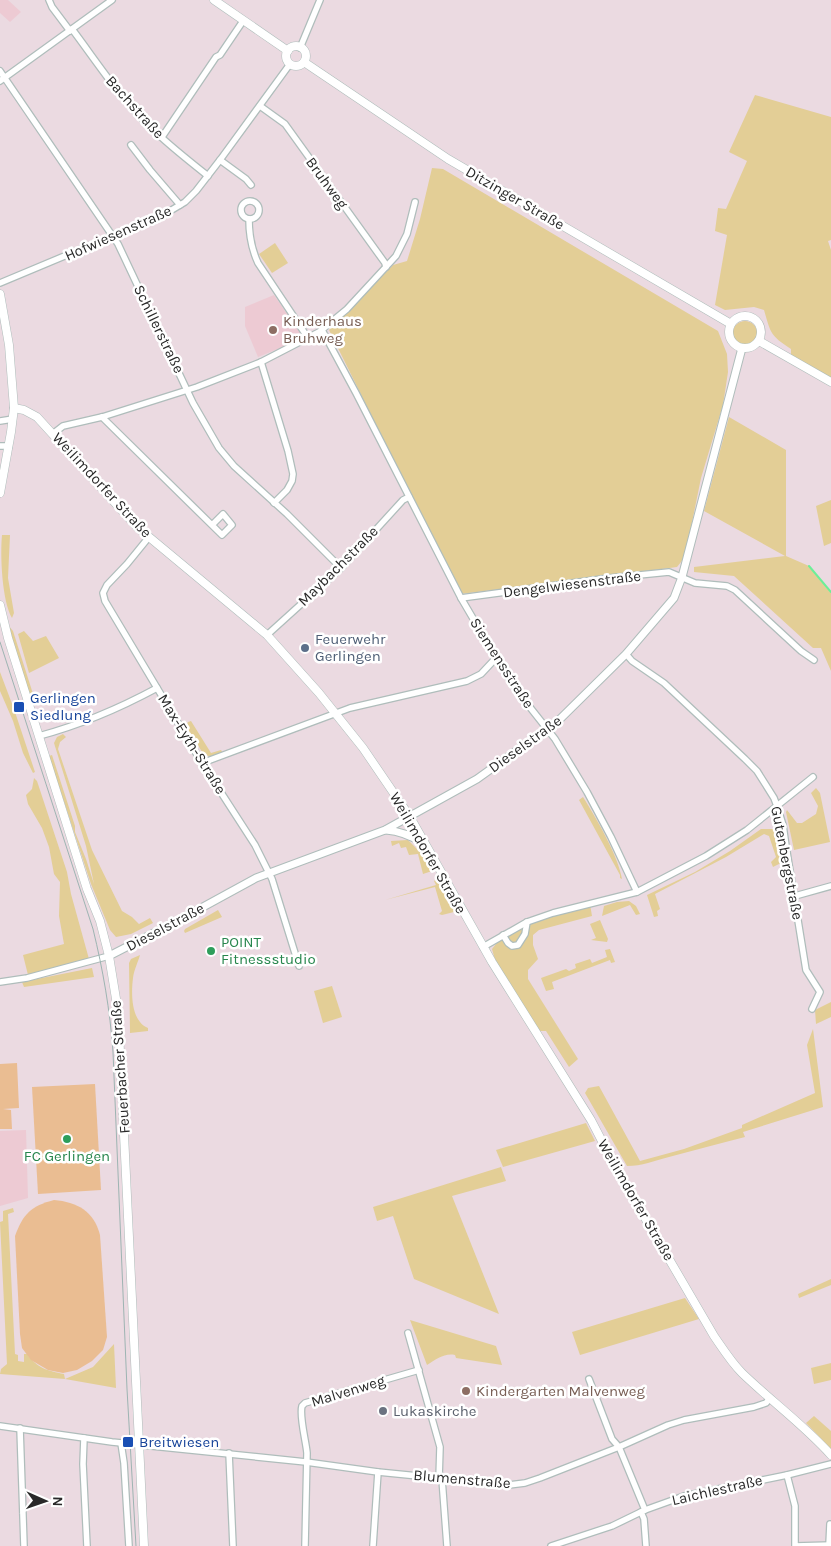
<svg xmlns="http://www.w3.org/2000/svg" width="831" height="1546" font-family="Karla,sans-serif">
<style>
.education{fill:#edcad3}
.green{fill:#e3ce96}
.pitch{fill:#eabd92}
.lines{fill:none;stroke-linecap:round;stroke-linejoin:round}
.stream{stroke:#6cef98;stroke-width:2}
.minor-casing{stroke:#afbdbb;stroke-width:8}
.tertiary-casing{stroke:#afbdbb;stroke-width:9}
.secondary-casing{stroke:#afbdbb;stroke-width:9}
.minor{stroke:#fff;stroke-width:5.5}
.tertiary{stroke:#fff;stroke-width:7}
.secondary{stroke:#fff;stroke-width:8}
.tram{stroke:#9db4b2;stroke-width:1}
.education-dot{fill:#8d6e63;stroke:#fff;stroke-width:2}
.service-dot{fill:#5c6f8a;stroke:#fff;stroke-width:2}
.transit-dot{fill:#1a4fb4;stroke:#fff;stroke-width:2}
.leisure-dot{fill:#2e9e5b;stroke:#fff;stroke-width:2}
.worship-dot{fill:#6b7280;stroke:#fff;stroke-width:2}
.labels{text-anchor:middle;stroke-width:5;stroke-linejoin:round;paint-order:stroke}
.street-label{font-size:15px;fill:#292929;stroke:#fff}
.education-label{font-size:15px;fill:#785e54;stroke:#fff;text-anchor:start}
.service-label{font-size:15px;fill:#4e5e75;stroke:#fff;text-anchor:start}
.transit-label{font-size:15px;fill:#164399;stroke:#fff;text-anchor:start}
.leisure-label{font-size:15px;fill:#27864d;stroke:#fff;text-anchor:start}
.worship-label{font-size:15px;fill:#5b616d;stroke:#fff;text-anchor:start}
</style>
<rect width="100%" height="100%" fill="#ebdae1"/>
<g class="education">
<polygon points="0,0 8,0 21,12 10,22 0,13"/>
<polygon points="274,295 301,334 283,347 258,357 245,326 245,307"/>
<polygon points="26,1130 28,1198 0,1206 0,1131"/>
</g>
<g class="green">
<path d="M 755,95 L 831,117 L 831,240 L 828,241 L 831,250 L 831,378 L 791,356 L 791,349 C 770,335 771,334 764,310 L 754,307 L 725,310 L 715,305 L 727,235 L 715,231 L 718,208 L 726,209 L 747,161 L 729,152 Z"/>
<polygon points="432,168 443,169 718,331 727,354 728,372 723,405 701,478 685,557 677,567 608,576 460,594 329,330 393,265 407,261 420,219"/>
<polygon points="275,243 288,263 272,273 259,254"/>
<circle cx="745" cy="333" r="12"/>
<polygon points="729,417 786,450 786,556 809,566 831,593 831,671 821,648 813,648 734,576 694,572 694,567 785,556 704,511"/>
<polygon points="831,500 831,543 824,546 816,506"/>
<path d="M 2,535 L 10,535 L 8,578 L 14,613 L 12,618 C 2,601 0,555 2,535 Z"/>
<polygon points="8,625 13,631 34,697 32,702"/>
<polygon points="24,631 33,641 46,636 59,658 29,673 18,634"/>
<polygon points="0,672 14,709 35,772 33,773 23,753 13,721 0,691"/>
<polygon points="191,721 211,753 221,750 223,753 214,757 204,755 186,726 188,722"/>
<polygon points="63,734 66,737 60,742 58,749 92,850 122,911 132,917 139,924 150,918 153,923 131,934 116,937 110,930 91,884 49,756 52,755 75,826 75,832 86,859 94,884 86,846 54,743 57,737"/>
<polygon points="34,778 37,781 67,872 71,894 89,959 28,975 23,955 64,944 59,916 60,882 54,874 49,847 42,828 28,804 26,795 32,789"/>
<polygon points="816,788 820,793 830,842 794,850 786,812 787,810 797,823 802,823 816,814 818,806 811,793"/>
<path d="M 583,797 C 596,818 618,855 622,879 L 620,878 L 620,875 L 579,800 Z"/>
<polygon points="761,829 779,829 783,856 781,863 773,867 771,862 776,857 769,836 764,834 726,857 655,894 660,909 657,911 658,916 654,917 647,895 695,872 730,851"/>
<polygon points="408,840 420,852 432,871 423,874 418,854 409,855 406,847 401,848 399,843 392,846 391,841"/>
<polygon points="437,879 454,910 454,912 442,915 439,914 442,911 435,887 385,900 436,885 434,881"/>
<polygon points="629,901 636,906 640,914 636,915 630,905 602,916 604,906 617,902"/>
<polygon points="590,904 592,916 539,930 533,935 533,945 538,959 528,970 528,979 578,1059 569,1067 546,1031 540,1031 499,974 492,949 503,935 527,922"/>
<polygon points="218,910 222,917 185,933 184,931 185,929"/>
<polygon points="600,920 608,939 607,942 591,940 596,938 590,924"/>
<polygon points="610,949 615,962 611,963 610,960 552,982 554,989 546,991 541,978 566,969 569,971 576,968 575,964 590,959 592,963 607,957 605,950"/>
<path d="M 140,955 C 138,962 134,970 133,978 C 131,994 131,1021 148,1028 L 148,1031 L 130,1033 L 129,963 L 131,959 Z"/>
<polygon points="92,968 94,977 24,987 22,982"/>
<polygon points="332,986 342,1017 323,1023 314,991"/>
<polygon points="831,1002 831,1017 816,1024 815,1010"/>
<path d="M 813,1029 L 823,1107 L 743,1132 L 745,1137 C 719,1144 694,1150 669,1157 C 654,1161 642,1166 627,1166 L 585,1093 L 588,1088 L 599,1086 L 640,1161 L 684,1149 L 742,1128 L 742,1125 L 815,1093 L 807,1045 Z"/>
<polygon points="586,1123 595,1141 503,1167 496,1150"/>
<polygon points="501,1167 506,1181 452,1196 499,1314 414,1279 393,1216 377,1221 373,1207"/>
<path d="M 13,1208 L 14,1212 L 8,1214 L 15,1354 L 18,1355 L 18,1361 L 24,1362 L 24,1354 L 27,1354 C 37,1368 48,1371 64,1374 L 65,1379 L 93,1367 L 114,1344 L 116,1388 L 65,1379 L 0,1374 L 1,1369 L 7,1364 L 0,1222 L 3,1221 L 3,1211 Z"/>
<polygon points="831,1279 831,1285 799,1298 798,1294"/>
<polygon points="685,1298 699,1319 580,1355 572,1332"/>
<path d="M 410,1320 L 496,1346 L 502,1365 L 456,1358 L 455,1355 C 444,1353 437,1359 427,1365 Z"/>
<polygon points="831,1363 831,1380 814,1384 811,1368"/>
<polygon points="814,1416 831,1431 831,1449 806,1423"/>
</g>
<g class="pitch">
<polygon points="17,1063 19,1108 3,1109 11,1110 12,1129 0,1129 0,1064"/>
<polygon points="95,1084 101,1190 38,1194 32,1087"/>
<path d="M 54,1200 C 77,1202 94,1211 100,1235 L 107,1337 L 103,1350 L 92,1361 L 77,1370 L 63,1373 L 48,1370 L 31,1360 L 22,1348 L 20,1334 L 15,1236 C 23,1214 31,1206 54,1200 Z"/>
</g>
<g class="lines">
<polyline class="stream" points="809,566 831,592"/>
<defs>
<g id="minor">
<polyline points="49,0 52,7 70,31"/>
<path d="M 72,29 C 90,53 107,78 125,100 C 149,129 179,153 208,176"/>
<polyline points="300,48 320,0"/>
<polyline points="0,71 118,244 193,403 219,448 234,466 287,514 341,568"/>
<polyline points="0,81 112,0"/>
<polyline points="260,106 285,124 385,263 386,267"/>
<polyline points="162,137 216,57 220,55 243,21"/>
<polyline points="131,145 150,170 180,205"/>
<polyline points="220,160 246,179 251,185"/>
<circle cx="250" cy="210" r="9"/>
<path d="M 249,219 C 249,235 251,248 258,263 L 308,338"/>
<polyline points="0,283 165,214 185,202 196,191 220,160 290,64"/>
<polyline points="322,330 356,393 461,598 501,666 521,696 555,739 587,792 611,837 637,892"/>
<polyline points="261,362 288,451 293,474 292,481 287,490 274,503"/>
<polyline points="102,417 222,535 232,525 223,514 212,525"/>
<polyline points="0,421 13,419"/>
<polyline points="54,433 63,426 102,417 197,387 261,362 319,332 347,309 396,256 407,234 415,202"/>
<polyline points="0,446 9,446"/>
<polyline points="149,537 127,564 107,585 103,593 105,601 202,763 255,845 272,879 299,966"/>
<polyline points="461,598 609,578 669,572 695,583 727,586 735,590 801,651 814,660"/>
<polyline points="267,635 341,568 403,500 409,497"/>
<polyline points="626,654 632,661 664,683 745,759 757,771 774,798 777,806 783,825 786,846 806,970 820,992 812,1009"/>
<path d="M 39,736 C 80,725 120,708 157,688"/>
<polyline points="202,763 350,708 467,681 481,674 496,658"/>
<polyline points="795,896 831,886"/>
<polyline points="503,935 508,943 512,946 518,945 525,934 527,922"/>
<polyline points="483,947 527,922 553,913 637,892 706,856 747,830 813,777"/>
<polyline points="0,982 27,978 109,956"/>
<polyline points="408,1333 440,1447 439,1479"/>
<polyline points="589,1379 612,1439 619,1447 645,1510"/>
<polyline points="0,1426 112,1442 306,1462 378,1472 509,1485 525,1483 540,1478 619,1447 668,1425 684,1420 754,1407 766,1403 770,1398"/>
<polyline points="20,1428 24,1546"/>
<polyline points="84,1438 83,1464 87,1546"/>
<polyline points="121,1443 124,1463 129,1546"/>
<polyline points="229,1453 233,1546"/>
<polyline points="787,1475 795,1506 795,1546 831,1545"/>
<polyline points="442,1479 447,1546"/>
<polyline points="641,1512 644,1519 646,1546"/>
<polyline points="829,1545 830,1524"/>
<path d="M 305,1546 L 307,1453 C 306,1441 299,1416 302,1406 L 305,1403 L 419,1370"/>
<polyline points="373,1546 378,1472"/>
<polyline points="551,1546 612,1526 645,1510 684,1496 787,1475 831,1464"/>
</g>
<g id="tertiary">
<path d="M 386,830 C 401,831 412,836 425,844"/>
<polyline points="109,956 181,919 256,878 385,830 477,779 558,721 626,654 674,598 682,577 742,348"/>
</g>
<g id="secondary">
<polyline points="214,0 288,51"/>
<circle cx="296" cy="56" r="10"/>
<polyline points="304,62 448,159 731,324"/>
<polyline points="0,294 9,345 14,408 11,432 0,493"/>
<circle cx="745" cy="332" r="16"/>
<polyline points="759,341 831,382"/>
<path d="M 14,408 L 24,410 L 37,417 L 137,527 L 267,635 L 319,693 L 363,748 L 410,817 L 492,962 L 591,1120 L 617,1170 L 714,1336 C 723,1349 731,1362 742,1373 C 771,1401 804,1425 831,1455"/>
<polyline points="0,605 8,638 87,889 100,921 109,956 118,1011 144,1546"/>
</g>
</defs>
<use href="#minor" class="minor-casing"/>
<use href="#tertiary" class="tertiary-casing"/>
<use href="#secondary" class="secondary-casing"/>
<use href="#minor" class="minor"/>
<use href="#tertiary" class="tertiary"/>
<use href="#secondary" class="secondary"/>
<path class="tram" d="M 0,642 L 93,929 C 103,970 110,1010 113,1052 L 127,1389 L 136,1546"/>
</g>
<g class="education-dot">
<circle cx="273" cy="330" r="5"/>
<circle cx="466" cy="1391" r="5"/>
</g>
<circle class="service-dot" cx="305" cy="648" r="5"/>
<g class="transit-dot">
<rect x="13" y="701" width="12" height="12" rx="2.5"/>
<rect x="122" y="1436" width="12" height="12" rx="2.5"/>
</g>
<g class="leisure-dot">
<circle cx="211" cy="951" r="5"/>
<circle cx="67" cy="1139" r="5"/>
</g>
<circle class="worship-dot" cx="383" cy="1411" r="5"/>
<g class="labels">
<g class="street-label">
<text transform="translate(135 107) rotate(48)" y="5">Bachstraße</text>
<text transform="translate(327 183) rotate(54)" y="5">Bruhweg</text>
<text transform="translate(515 198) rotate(30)" y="5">Ditzinger Straße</text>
<text transform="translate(118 233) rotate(-24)" y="5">Hofwiesenstraße</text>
<text transform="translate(159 329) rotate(64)" y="5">Schillerstraße</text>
<text transform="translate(102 485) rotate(47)" y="5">Weilimdorfer Straße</text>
<text transform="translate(338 566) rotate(-45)" y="5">Maybachstraße</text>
<text transform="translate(572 584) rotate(-7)" y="5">Dengelwiesenstraße</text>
<text transform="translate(502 663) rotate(57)" y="5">Siemensstraße</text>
<text transform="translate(192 744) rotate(58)" y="5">Max-Eyth-Straße</text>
<text transform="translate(525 744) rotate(-36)" y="5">Dieselstraße</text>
<text transform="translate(428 853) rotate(60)" y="5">Weilimdorfer Straße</text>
<text transform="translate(787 863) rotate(79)" y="5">Gutenbergstraße</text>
<text transform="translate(165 927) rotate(-28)" y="5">Dieselstraße</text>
<text transform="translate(120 1067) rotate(-94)" y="5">Feuerbacher Straße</text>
<text transform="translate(636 1200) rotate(60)" y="5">Weilimdorfer Straße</text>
<text transform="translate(348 1391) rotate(-17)" y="5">Malvenweg</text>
<text transform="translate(462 1479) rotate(5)" y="5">Blumenstraße</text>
<text transform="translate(717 1490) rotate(-13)" y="5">Laichlestraße</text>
</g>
<g class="education-label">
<text x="283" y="326">Kinderhaus<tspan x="283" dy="17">Bruhweg</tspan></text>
<text x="476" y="1396">Kindergarten Malvenweg</text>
</g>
<g class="service-label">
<text x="315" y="644">Feuerwehr<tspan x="315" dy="17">Gerlingen</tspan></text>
</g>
<g class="transit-label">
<text x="30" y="703">Gerlingen<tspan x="30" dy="17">Siedlung</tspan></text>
<text x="139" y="1447">Breitwiesen</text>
</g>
<g class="leisure-label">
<text x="221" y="947">POINT<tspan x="221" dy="17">Fitnessstudio</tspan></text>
<text x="67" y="1161" text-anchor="middle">FC Gerlingen</text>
</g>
<g class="worship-label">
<text x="393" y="1416">Lukaskirche</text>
</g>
</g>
<g transform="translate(45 1501) rotate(92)" stroke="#ffffff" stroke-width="4" paint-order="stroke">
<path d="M0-4L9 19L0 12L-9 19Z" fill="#292929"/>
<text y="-8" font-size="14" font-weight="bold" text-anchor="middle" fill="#292929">N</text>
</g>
</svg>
